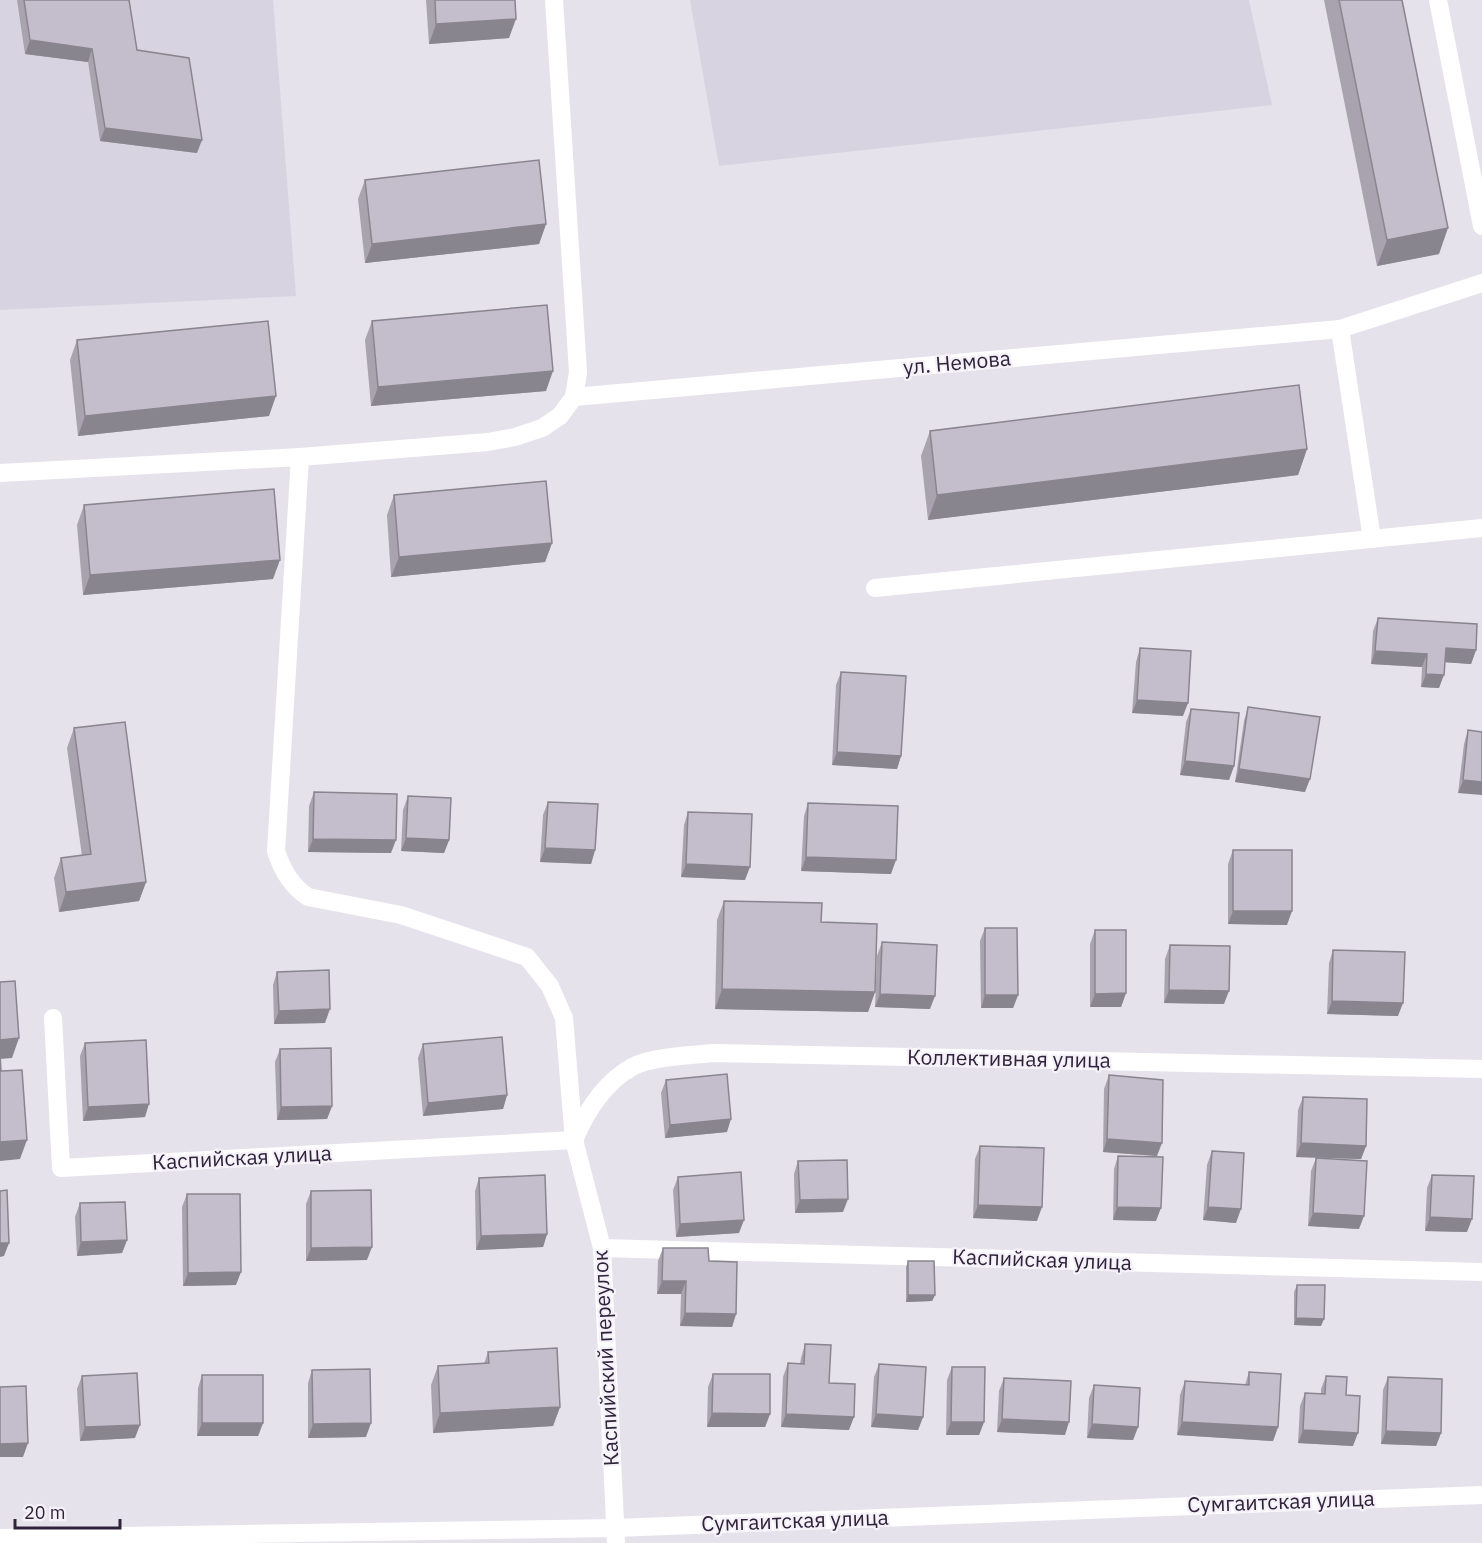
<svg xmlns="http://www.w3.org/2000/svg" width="1482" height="1543" font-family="'IBM Plex Sans',sans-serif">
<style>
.built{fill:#d8d3e0}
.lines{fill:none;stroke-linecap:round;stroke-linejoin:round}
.minor{stroke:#fff;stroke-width:18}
.wall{fill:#a9a3af}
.shaded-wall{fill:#89858f}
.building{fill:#c4becc;stroke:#89858f;stroke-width:1.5}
.labels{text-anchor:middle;stroke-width:4.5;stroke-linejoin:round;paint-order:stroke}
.street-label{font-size:21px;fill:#31223c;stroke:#f4f2f8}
</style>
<rect width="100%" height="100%" fill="#e6e2ec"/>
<g class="built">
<polygon points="0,0 273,0 296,296 0,310"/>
<polygon points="690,0 1249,0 1272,105 719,166"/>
</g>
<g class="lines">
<g class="minor">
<polyline points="1438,0 1482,226"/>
<polyline points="574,397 1340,329"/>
<path d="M 300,457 L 276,851 C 282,870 291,886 308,897 L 401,915 L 527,957 L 550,986 L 564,1018 L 574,1140 L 602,1248 L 616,1543"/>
<polyline points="0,473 300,457 488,442 515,437 542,428 560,416 574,397 578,372 554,0"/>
<polyline points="1372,539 1340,329 1482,283"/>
<polyline points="875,588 1482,528"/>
<polyline points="53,1018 61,1168 574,1140"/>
<path d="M 575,1138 C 587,1110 604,1083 632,1067 C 650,1057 692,1055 713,1053 L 1482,1069"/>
<polyline points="602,1248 1482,1272"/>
<polyline points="0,1538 615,1528 1482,1495"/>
</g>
</g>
<g class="wall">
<polygon points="17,0 129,0 137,50 197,153 100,141 88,62 25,54"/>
<polygon points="426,0 515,0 509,38 429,44"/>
<polygon points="1324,0 1402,0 1439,254 1377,266"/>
<polygon points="365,180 546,224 539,244 365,263 358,199"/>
<polygon points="372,321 546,391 371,406 365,340"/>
<polygon points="77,340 269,416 78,436 70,360"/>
<polygon points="930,431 1307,449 1298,475 928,520 921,456"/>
<polygon points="394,495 552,543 545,562 391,577 387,515"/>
<polygon points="84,505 273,579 83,595 77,525"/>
<polygon points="1378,618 1476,650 1471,664 1445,662 1439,688 1421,687 1422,667 1371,664 1373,631"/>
<polygon points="1140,648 1183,716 1132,713 1136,662"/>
<polygon points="841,672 901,756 897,769 832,765 836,685"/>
<polygon points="1248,707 1305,792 1235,782 1244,721"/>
<polygon points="1191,709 1234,766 1229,780 1180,775 1186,722"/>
<polygon points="74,728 146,882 139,901 59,912 54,878 61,858 82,856 67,748"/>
<polygon points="1468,730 1482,732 1458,793 1464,744"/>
<polygon points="314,792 391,853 308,852 309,806"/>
<polygon points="408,796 449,840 444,853 401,851 403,810"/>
<polygon points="548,802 595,850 591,864 540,862 543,815"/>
<polygon points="808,803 891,874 801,871 804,816"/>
<polygon points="688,812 745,880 681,877 684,825"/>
<polygon points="1233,850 1287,925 1228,924 1228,864"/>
<polygon points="724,901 821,922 875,992 868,1012 715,1009 717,920"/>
<polygon points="985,928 1018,995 1013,1008 981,1008 980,941"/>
<polygon points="1095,930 1126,993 1121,1007 1090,1007 1090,944"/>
<polygon points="882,942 930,1009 875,1007 877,956"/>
<polygon points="1170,945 1224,1004 1164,1003 1165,959"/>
<polygon points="1333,950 1398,1016 1327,1014 1329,963"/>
<polygon points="277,972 325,1023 274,1024 273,985"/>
<polygon points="85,1043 145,1117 83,1121 80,1056"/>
<polygon points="423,1044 507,1095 503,1109 423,1116 418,1058"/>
<polygon points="280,1049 332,1106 327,1119 277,1120 275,1062"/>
<polygon points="1109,1075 1157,1156 1103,1152 1104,1089"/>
<polygon points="666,1080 727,1132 665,1138 661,1093"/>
<polygon points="1303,1097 1366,1146 1361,1159 1296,1157 1298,1110"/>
<polygon points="980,1146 1037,1221 973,1218 975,1159"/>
<polygon points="1212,1151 1236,1223 1203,1220 1207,1165"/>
<polygon points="1118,1156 1156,1221 1113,1220 1114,1169"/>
<polygon points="1316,1158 1359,1229 1308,1226 1311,1171"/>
<polygon points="798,1161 843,1212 795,1213 794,1174"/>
<polygon points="1432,1175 1467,1232 1425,1231 1427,1188"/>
<polygon points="678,1177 739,1233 676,1237 673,1190"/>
<polygon points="479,1178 547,1234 543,1247 476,1250 475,1191"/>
<polygon points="311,1191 367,1260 306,1261 306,1204"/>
<polygon points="187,1194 236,1285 183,1286 182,1207"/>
<polygon points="80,1203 127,1240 122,1253 77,1256 75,1217"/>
<polygon points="663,1248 709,1261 736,1314 732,1327 680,1326 681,1294 657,1294 658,1261"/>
<polygon points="908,1261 935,1295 932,1301 906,1302 906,1267"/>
<polygon points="1297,1285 1321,1326 1294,1325 1294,1292"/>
<polygon points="805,1344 829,1383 849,1430 781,1427 783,1377 788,1363 800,1364 801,1358"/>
<polygon points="488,1352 560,1407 553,1426 433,1433 431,1385 438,1366 484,1364"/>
<polygon points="879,1364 923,1417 918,1430 871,1427 874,1377"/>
<polygon points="952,1367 984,1422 979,1435 946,1435 947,1380"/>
<polygon points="312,1370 366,1437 308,1438 308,1383"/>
<polygon points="1249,1372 1278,1427 1273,1441 1177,1435 1180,1395 1185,1381 1245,1385"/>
<polygon points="713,1374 770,1414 765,1427 707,1427 708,1387"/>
<polygon points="202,1375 263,1423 258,1436 197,1436 198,1388"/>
<polygon points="82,1376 135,1438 80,1441 77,1389"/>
<polygon points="1326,1376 1346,1395 1353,1446 1298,1443 1300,1406 1305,1393 1321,1394 1321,1389"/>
<polygon points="1388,1377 1441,1433 1436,1446 1381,1444 1383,1390"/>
<polygon points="1004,1378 1065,1435 997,1432 999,1391"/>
<polygon points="1094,1385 1138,1427 1133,1440 1087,1438 1089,1398"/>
</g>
<g class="shaded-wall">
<polygon points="516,19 509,38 429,44 436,24"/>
<polygon points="30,40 92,49 88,62 25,54"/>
<polygon points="105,128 202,140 197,153 100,141"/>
<polygon points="546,224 539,244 365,263 372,244"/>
<polygon points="1448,228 1439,254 1377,266 1387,240"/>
<polygon points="553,371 546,391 371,406 378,387"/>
<polygon points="276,396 269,416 78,436 85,416"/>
<polygon points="1307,449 1298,475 928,520 937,495"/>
<polygon points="552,543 545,562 391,577 399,557"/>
<polygon points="280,560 273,579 83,595 90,575"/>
<polygon points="1446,648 1476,650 1471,664 1441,662"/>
<polygon points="1375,651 1427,654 1422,667 1371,664"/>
<polygon points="1426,674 1444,675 1439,688 1421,687"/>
<polygon points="1137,700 1188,703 1183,716 1132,713"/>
<polygon points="837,752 901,756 897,769 832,765"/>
<polygon points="1185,761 1234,766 1229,780 1180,775"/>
<polygon points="1239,769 1310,779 1305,792 1235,782"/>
<polygon points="1463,780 1482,782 1482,795 1458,793"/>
<polygon points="406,838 449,840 444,853 401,851"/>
<polygon points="313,839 396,840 391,853 308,852"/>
<polygon points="545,848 595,850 591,864 540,862"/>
<polygon points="806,857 896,860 891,874 801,871"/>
<polygon points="686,864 750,867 745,880 681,877"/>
<polygon points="146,882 139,901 59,912 66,892"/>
<polygon points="1233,911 1292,911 1287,925 1228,924"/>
<polygon points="722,989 875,992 868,1012 715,1009"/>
<polygon points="1169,990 1229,991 1224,1004 1164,1003"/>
<polygon points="1126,993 1121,1007 1090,1007 1095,994"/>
<polygon points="880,994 935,996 930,1009 875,1007"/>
<polygon points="985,995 1018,995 1013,1008 981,1008"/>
<polygon points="1332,1001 1403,1003 1398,1016 1327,1014"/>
<polygon points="330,1009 325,1023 274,1024 279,1011"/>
<polygon points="19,1038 12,1058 0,1059 0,1040"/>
<polygon points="507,1095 503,1109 423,1116 428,1103"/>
<polygon points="149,1104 145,1117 83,1121 88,1107"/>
<polygon points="332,1106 327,1119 277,1120 281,1107"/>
<polygon points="731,1119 727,1132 665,1138 670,1125"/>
<polygon points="1107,1139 1162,1143 1157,1156 1103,1152"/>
<polygon points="27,1140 20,1159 0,1161 0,1142"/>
<polygon points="1301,1143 1366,1146 1361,1159 1296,1157"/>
<polygon points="848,1199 843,1212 795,1213 800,1200"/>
<polygon points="978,1205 1042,1207 1037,1221 973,1218"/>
<polygon points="1117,1207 1161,1208 1156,1221 1113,1220"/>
<polygon points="1208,1207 1241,1209 1236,1223 1203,1220"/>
<polygon points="1313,1213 1364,1216 1359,1229 1308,1226"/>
<polygon points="1430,1217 1472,1219 1467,1232 1425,1231"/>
<polygon points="744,1220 739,1233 676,1237 680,1224"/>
<polygon points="547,1234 543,1247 476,1250 481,1236"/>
<polygon points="127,1240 122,1253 77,1256 81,1242"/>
<polygon points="0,1243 9,1243 4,1256 0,1257"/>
<polygon points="372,1247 367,1260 306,1261 311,1248"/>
<polygon points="241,1272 236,1285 183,1286 188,1273"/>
<polygon points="662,1281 686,1281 681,1294 657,1294"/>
<polygon points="908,1295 935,1295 932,1301 906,1302"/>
<polygon points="685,1313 736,1314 732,1327 680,1326"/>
<polygon points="1296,1318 1324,1319 1321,1326 1294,1325"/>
<polygon points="560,1407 553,1426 433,1433 440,1413"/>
<polygon points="712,1413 770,1414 765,1427 707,1427"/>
<polygon points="786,1414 854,1417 849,1430 781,1427"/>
<polygon points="876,1414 923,1417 918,1430 871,1427"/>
<polygon points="1002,1419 1069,1422 1065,1435 997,1432"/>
<polygon points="951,1422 984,1422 979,1435 946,1435"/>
<polygon points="1182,1422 1278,1427 1273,1441 1177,1435"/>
<polygon points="202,1423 263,1423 258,1436 197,1436"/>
<polygon points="371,1423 366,1437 308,1438 313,1424"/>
<polygon points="1092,1424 1138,1427 1133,1440 1087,1438"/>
<polygon points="140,1425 135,1438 80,1441 85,1427"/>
<polygon points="1303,1430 1358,1433 1353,1446 1298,1443"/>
<polygon points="1386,1431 1441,1433 1436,1446 1381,1444"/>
<polygon points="28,1443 23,1457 0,1457 0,1444"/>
</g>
<g class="building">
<polygon points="24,0 129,0 137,50 189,58 202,140 105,128 92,49 30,40"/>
<polygon points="435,0 515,0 516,19 436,24"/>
<polygon points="1339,0 1402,0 1448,228 1387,240"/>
<polygon points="539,160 546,224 372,244 365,180"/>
<polygon points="547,305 553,371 378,387 372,321"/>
<polygon points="268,321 276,396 85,416 77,340"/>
<polygon points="1299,385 1307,449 937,495 930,431"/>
<polygon points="546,481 552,543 399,557 394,495"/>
<polygon points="274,489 280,560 90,575 84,505"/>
<polygon points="1378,618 1477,624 1476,650 1446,648 1444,675 1426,674 1427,654 1375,651"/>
<polygon points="1140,648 1191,651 1188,703 1137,700"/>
<polygon points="841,672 906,676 901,756 837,752"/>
<polygon points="1248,707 1320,717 1310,779 1239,769"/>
<polygon points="1191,709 1239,713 1234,766 1185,761"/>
<polygon points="125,722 146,882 66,892 61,858 91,854 74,728"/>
<polygon points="1468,730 1482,732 1482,782 1463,780"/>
<polygon points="314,792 397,794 396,840 313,839"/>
<polygon points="408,796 451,798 449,840 406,838"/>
<polygon points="548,802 598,804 595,850 545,848"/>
<polygon points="808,803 898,806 896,860 806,857"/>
<polygon points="688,812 752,814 750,867 686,864"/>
<rect x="1233" y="850" width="59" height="61"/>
<polygon points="724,901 822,903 821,922 877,924 875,992 722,989"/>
<polygon points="985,928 1017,928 1018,995 985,995"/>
<polygon points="1095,930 1126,930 1126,993 1095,994"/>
<polygon points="882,942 937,945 935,996 880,994"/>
<polygon points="1170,945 1230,946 1229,991 1169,990"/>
<polygon points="1333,950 1405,952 1403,1003 1332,1001"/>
<polygon points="329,970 330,1009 279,1011 277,972"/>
<polygon points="15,981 19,1038 0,1040 0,982"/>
<polygon points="502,1037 507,1095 428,1103 423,1044"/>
<polygon points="146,1040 149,1104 88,1107 85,1043"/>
<polygon points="331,1048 332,1106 281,1107 280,1049"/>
<polygon points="0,1055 1,1071 22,1070 27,1140 0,1142"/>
<polygon points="727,1074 731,1119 670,1125 666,1080"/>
<polygon points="1109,1075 1163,1080 1162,1143 1107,1139"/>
<polygon points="1303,1097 1367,1099 1366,1146 1301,1143"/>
<polygon points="980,1146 1044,1148 1042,1207 978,1205"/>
<polygon points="1212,1151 1244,1153 1241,1209 1208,1207"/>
<polygon points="1118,1156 1163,1157 1161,1208 1117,1207"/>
<polygon points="1316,1158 1367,1161 1364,1216 1313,1213"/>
<polygon points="847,1160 848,1199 800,1200 798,1161"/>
<polygon points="741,1172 744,1220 680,1224 678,1177"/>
<polygon points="545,1175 547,1234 481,1236 479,1178"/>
<polygon points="1432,1175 1474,1176 1472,1219 1430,1217"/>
<polygon points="7,1190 9,1243 0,1243 0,1191"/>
<polygon points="371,1190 372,1247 311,1248 311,1191"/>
<polygon points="187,1194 240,1194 241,1272 188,1273"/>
<polygon points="125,1202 127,1240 81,1242 80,1203"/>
<polygon points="663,1248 708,1248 709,1261 737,1262 736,1314 685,1313 686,1281 662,1281"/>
<polygon points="908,1261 934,1261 935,1295 908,1295"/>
<polygon points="1297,1285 1325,1285 1324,1319 1296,1318"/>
<polygon points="805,1344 831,1345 829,1383 855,1384 854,1417 786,1414 788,1363 804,1364"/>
<polygon points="557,1348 560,1407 440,1413 438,1366 489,1363 488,1352"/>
<polygon points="879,1364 926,1367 923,1417 876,1414"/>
<polygon points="952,1367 985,1367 984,1422 951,1422"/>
<polygon points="370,1369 371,1423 313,1424 312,1370"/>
<polygon points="1249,1372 1281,1374 1278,1427 1182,1422 1185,1381 1249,1385"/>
<polygon points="137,1373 140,1425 85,1427 82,1376"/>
<polygon points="713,1374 770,1374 770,1414 712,1413"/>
<rect x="202" y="1375" width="61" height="48"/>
<polygon points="1326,1376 1347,1377 1346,1395 1360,1396 1358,1433 1303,1430 1305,1393 1325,1394"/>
<polygon points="1388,1377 1442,1379 1441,1433 1386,1431"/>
<polygon points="1004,1378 1071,1381 1069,1422 1002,1419"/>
<polygon points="1094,1385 1140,1388 1138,1427 1092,1424"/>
<polygon points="26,1386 28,1443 0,1444 0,1387"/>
</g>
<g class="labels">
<g class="street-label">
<text transform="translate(957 363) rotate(-5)" y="7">ул. Немова</text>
<text transform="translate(1009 1059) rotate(1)" y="7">Коллективная улица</text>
<text transform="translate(242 1158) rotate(-3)" y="7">Каспийская улица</text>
<text transform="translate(1042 1260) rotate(2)" y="7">Каспийская улица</text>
<text transform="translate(606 1358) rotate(-93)" y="7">Каспийский переулок</text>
<text transform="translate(1281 1502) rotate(-2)" y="7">Сумгаитская улица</text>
<text transform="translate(795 1521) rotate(-2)" y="7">Сумгаитская улица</text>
</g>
</g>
<path d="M15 1519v9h105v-9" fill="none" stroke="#31223c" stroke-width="3"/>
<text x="24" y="1519" font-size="18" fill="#31223c" stroke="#f4f2f8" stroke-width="4.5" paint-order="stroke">20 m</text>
</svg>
